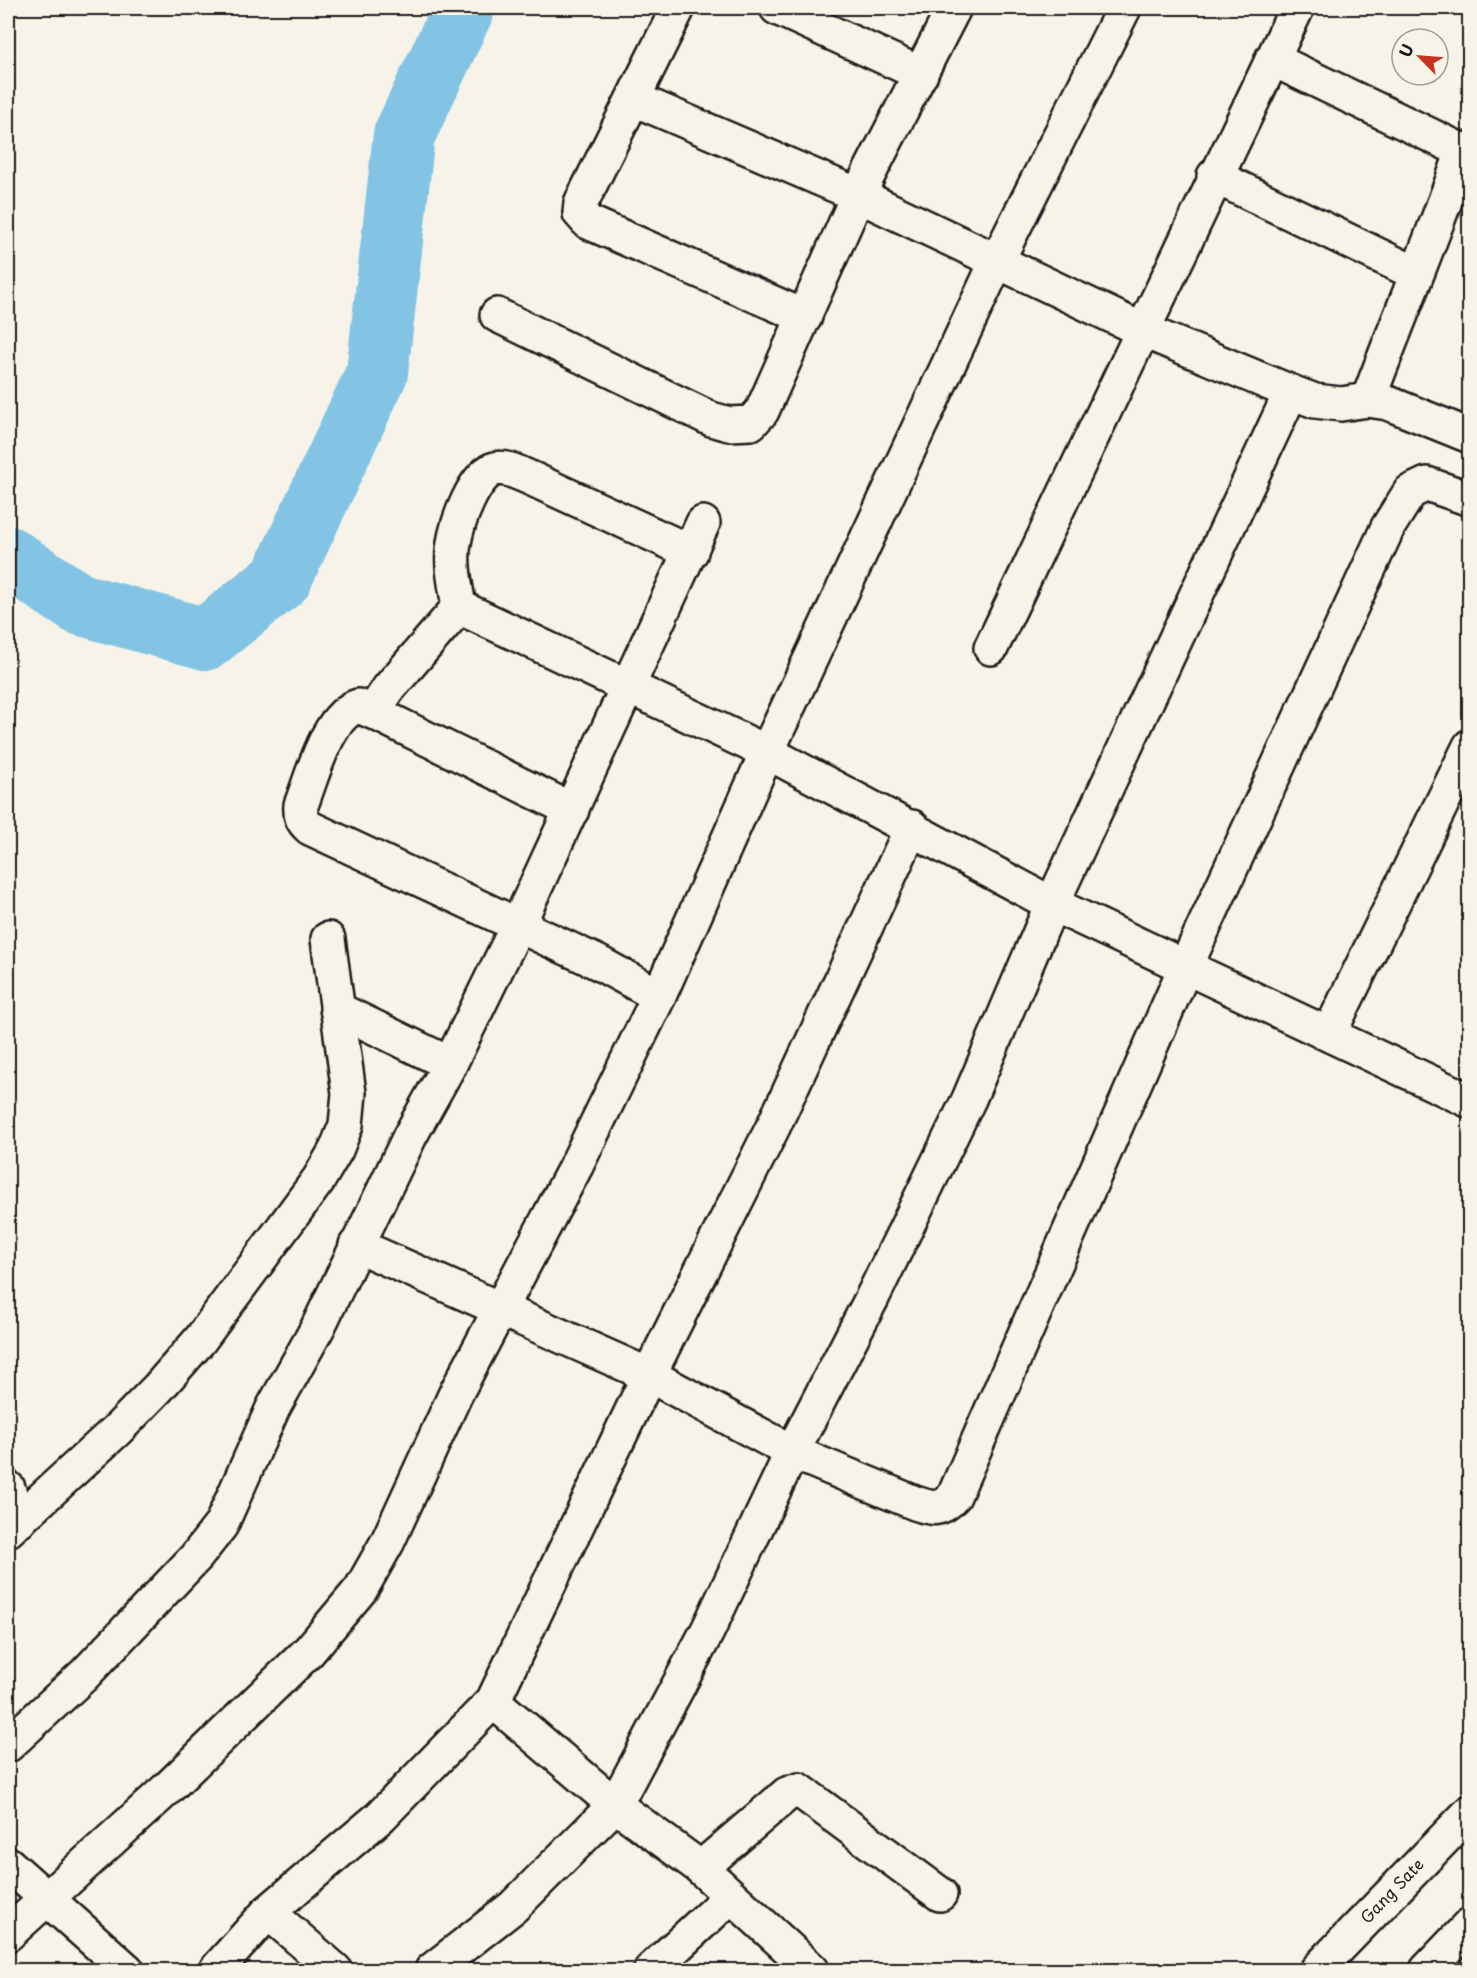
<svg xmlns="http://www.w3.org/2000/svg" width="1477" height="1978" font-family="'Playpen Sans',sans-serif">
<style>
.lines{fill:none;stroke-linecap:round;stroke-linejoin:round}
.river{stroke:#83c4e4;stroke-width:62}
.minor-casing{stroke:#1c1c1c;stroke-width:38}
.minor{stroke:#f7f3e8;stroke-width:33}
.labels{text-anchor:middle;stroke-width:6;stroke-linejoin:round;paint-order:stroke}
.street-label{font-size:16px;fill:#1c1c1c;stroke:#f7f3e8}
</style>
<rect width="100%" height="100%" fill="#f7f3e8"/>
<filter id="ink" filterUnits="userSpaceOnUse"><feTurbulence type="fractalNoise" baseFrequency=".0167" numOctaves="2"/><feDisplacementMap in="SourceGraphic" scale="12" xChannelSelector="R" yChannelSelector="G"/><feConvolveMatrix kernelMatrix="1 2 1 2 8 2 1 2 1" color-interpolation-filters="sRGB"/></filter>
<g filter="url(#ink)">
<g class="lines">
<polyline class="river" points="8,557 79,604 206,639 281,579 377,373 404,135 464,8"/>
<defs>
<g id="minor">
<polyline points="678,8 581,203 580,213 588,222 805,317"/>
<polyline points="777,8 921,74"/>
<polyline points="1272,59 1463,151"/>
<polyline points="634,99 858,195 1142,330 1291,392 1315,401 1341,404 1368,400 1388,403 1470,436"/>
<polyline points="1214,176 1415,273"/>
<polyline points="497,315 711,419 729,424 751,423 762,411 858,195 954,8"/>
<path d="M 1368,400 C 1399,317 1434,235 1463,151 L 1470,149"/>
<path d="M 459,607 C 456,587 450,564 454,543 C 457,524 474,474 495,469 C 507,466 520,474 530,478 L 691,552"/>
<polyline points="991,648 1297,8"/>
<polyline points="373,712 572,810"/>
<path d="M 659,996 L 597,962 L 310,828 C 302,821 300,816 301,805 C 312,778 327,715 358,706 L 373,712 L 389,688 L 459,607 L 767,752 L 1052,904 L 1470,1101"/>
<polyline points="337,1009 450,1064"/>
<polyline points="1329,1034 1470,746"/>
<path d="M 356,1245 L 649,1375 L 792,1452 L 915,1503 C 933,1509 941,1511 954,1496 L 1185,968 L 1388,527 L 1410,492 L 1427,484 L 1470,499"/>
<polyline points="8,1488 19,1521"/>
<polyline points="8,1530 118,1429 158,1388 200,1340 319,1179 336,1150 346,1125 349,1093 328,939"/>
<polyline points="493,1701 615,1805 701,1868 812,1970"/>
<polyline points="8,1745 84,1675 196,1557 221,1525 273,1408 318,1327 410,1136 450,1064 518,925 703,523"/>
<polyline points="8,1864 127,1970"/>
<polyline points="701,1868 787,1794 799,1790 940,1894"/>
<polyline points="268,1912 380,1817 493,1701 649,1375 774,1125 912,827"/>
<polyline points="8,1934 168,1788 309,1651 361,1589 387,1543 456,1393 577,1164 659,996 767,752 997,261 1124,8"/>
<polyline points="216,1970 268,1912 335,1970"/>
<polyline points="432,1970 513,1907 615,1805 708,1630 792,1452 872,1298 969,1099 1052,904 1291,392"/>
<polyline points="651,1970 731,1896"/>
<polyline points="1317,1970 1470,1812"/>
<polyline points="1427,1970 1470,1925"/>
</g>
</defs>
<use href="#minor" class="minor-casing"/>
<use href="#minor" class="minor"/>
</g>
</g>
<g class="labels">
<g class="street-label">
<text transform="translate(1392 1891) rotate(-46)" y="6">Gang Sate</text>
</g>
</g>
<rect width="1477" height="1978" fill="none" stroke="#f7f3e8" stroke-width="30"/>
<rect x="15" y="15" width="1447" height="1948" fill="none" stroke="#1c1c1c" stroke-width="2" filter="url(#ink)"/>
<g transform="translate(1420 57) rotate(295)"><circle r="28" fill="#f7f3e8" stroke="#9f9d96" stroke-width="1.5"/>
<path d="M0-4.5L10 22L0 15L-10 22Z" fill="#c8321e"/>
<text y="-9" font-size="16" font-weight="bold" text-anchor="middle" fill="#1c1c1c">U</text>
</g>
</svg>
